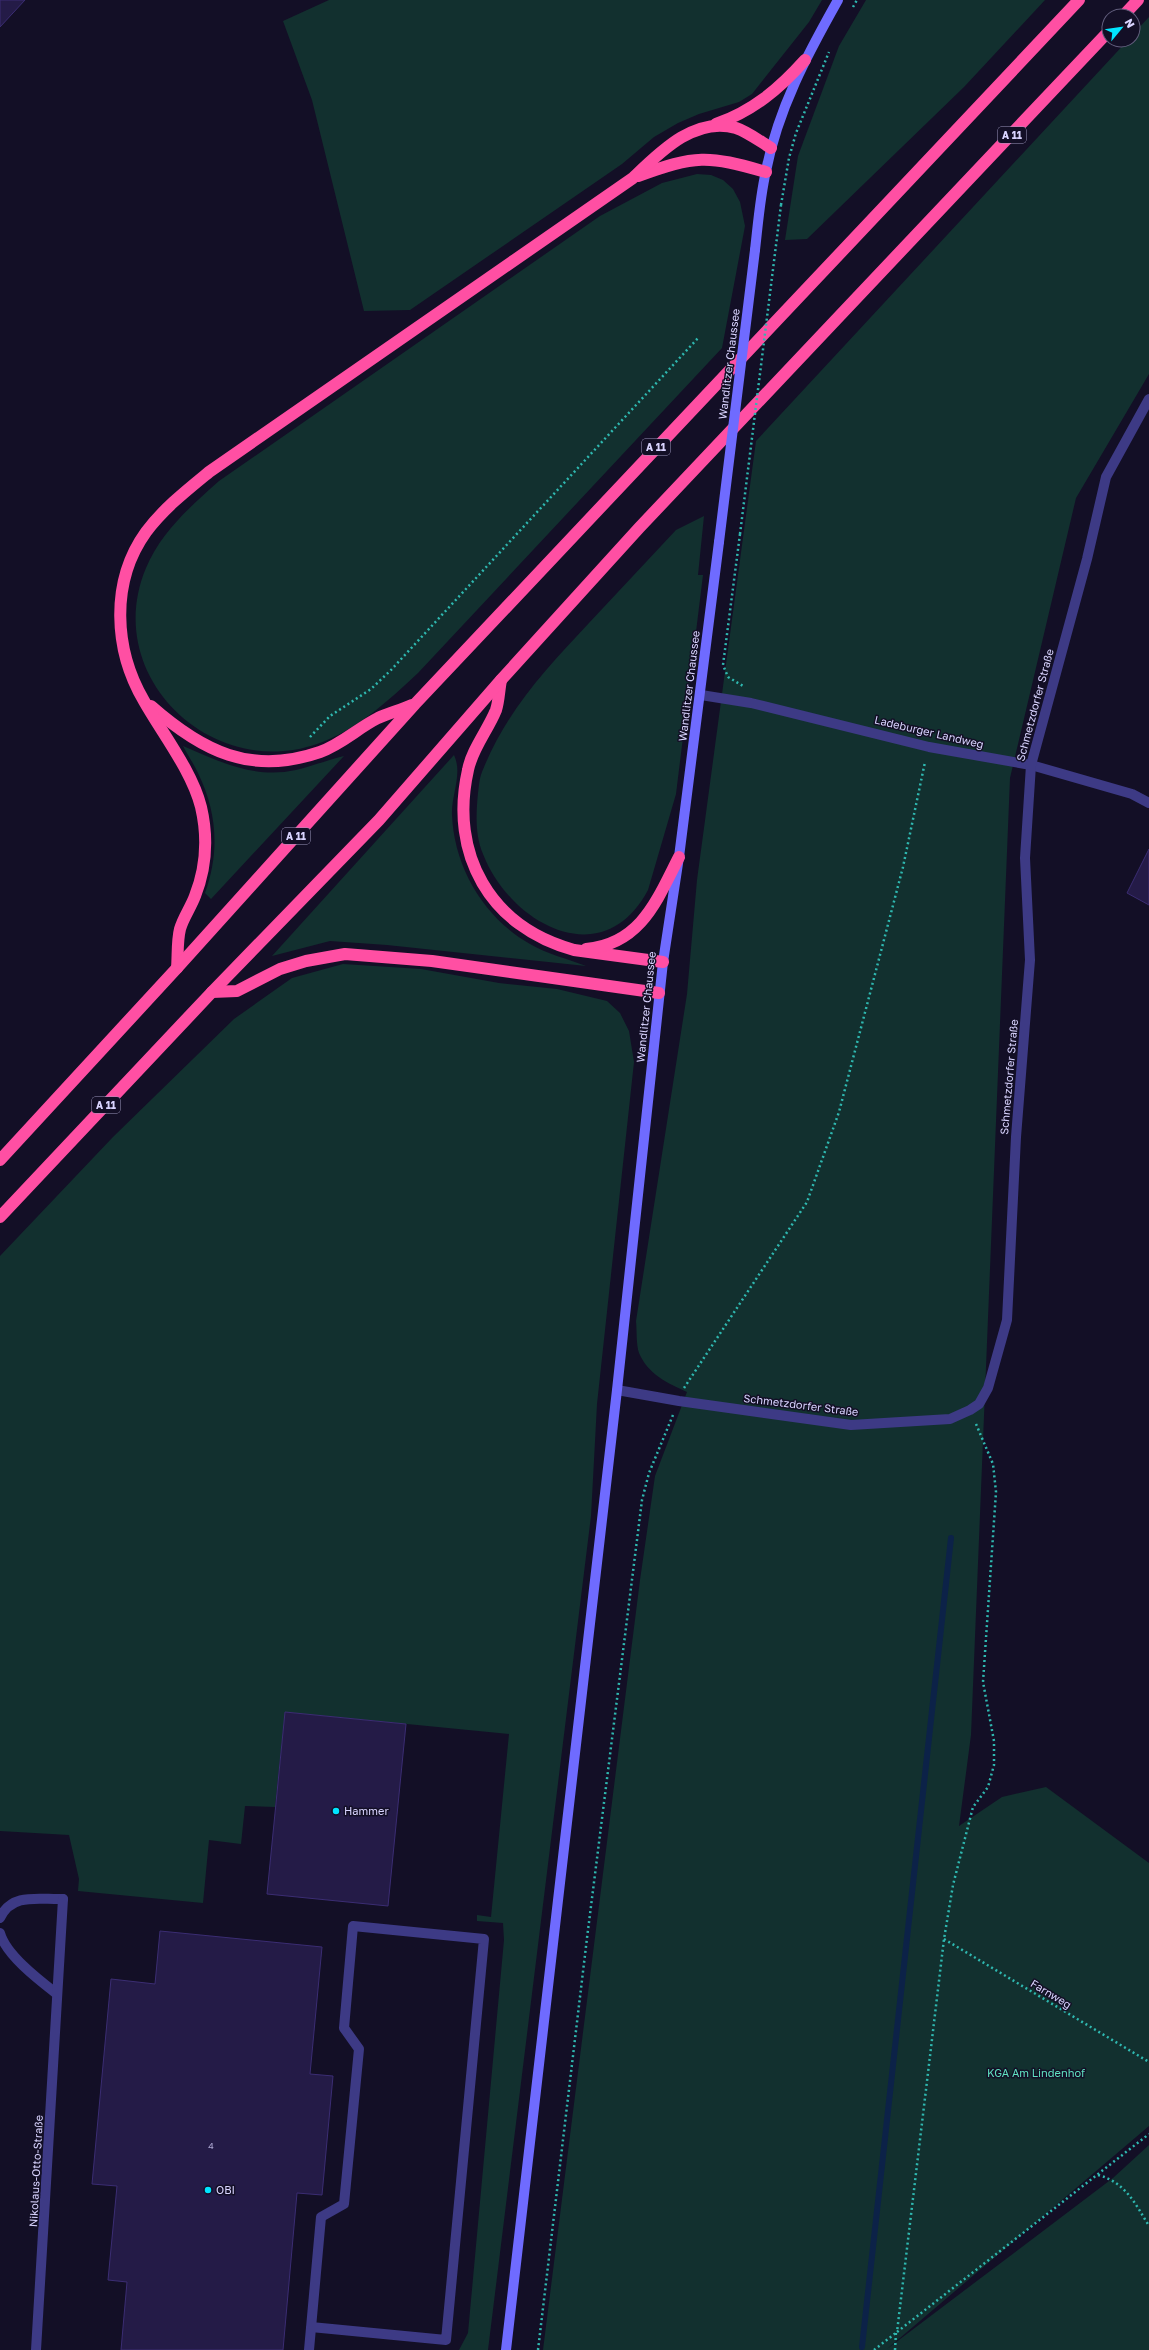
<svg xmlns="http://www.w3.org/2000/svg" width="1149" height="2350" font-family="'Golos Text',sans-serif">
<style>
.green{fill:#12302f}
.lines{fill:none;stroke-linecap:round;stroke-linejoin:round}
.stream{stroke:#0c2248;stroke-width:6}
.building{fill:#241b47;stroke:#3b2d73}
.path{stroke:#2fb8b0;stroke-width:2.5;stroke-dasharray:2 3;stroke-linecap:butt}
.service{stroke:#3d3a85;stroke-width:10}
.minor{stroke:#3d3a85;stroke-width:10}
.secondary{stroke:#6f6bff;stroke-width:10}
.motorway{stroke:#ff4fa3;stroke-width:12}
.path-bridge{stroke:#2fb8b0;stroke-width:2.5;stroke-dasharray:2 3;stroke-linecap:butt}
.secondary-bridge{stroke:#6f6bff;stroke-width:10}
.poi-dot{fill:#00e5ff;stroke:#130f26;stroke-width:1.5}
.labels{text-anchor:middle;stroke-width:3;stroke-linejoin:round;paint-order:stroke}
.number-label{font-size:9px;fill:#aca6d1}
.shield{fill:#130f26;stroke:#9e99be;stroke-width:1}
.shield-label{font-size:10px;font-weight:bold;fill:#d9d4ff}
.street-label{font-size:11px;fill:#d9d4ff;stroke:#130f26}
.poi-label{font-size:11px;fill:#d9d4ff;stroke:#130f26;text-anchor:start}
.park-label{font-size:11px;fill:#5fe0c0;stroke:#130f26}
</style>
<rect width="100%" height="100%" fill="#130f26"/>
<g class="green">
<polygon points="329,0 822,0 809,22 752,94 739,102 699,114 678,123 654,137 622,164 410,310 364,311 312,100 283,21"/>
<polygon points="866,0 1045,0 964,87 807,239 785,240 798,156 839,46"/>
<path d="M 1149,17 L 1149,374 L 1076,498 L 1010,778 L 971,1735 L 959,1826 L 1002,1797 L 1046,1787 L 1149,1863 L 1149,2126 L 887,2349 L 1113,2178 L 1149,2145 L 1149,2350 L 543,2350 L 640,1580 L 655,1476 L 687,1392 C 667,1383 648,1374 639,1353 C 636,1344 637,1331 636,1321 L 687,994 L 697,880 L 756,441 L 1128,40 L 1133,40 L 1133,34 Z"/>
<path d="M 697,174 L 711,175 L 723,180 L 733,189 L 740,202 L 745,226 L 722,348 L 418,673 C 388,701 357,730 317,744 C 210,781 101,675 146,568 C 161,532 191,506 219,481 L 600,216 L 662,183 Z"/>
<path d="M 704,516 L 698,575 L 703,575 L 676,794 L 648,890 C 603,975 510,924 483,854 C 475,835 476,814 478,793 C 479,787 479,779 482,772 C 506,711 546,669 589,623 C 618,592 647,561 676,530 Z"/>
<path d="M 183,746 C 220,762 255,779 296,770 C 312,766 328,760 344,756 L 211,899 L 205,893 C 220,852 217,812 198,773 C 194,764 188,756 183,746 Z"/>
<path d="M 454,755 C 463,774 451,795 452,815 C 454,867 484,918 530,944 C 547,954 568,959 586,966 L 387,945 L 330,941 L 272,956 Z"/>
<polygon points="343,964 421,969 499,983 557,989 607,1001 620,1013 629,1031 634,1062 597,1404 591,1516 488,2350 459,2350 468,2333 504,1940 503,1923 477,1921 477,1915 491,1917 509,1734 285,1712 275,1807 245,1806 241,1844 209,1840 203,1903 78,1891 79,1879 69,1835 0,1831 0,1256 113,1137 234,1019 292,978"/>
</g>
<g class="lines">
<polyline class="stream" points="862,2347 951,1538"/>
</g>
<g class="building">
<polygon points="0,0 25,0 0,27"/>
<polygon points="1149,849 1149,905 1127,893"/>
<polygon points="285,1712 406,1724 388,1906 267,1894"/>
<polygon points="160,1931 322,1947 310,2074 333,2076 322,2195 297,2193 283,2350 121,2350 127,2282 108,2280 117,2186 92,2184 111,1979 155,1984"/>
</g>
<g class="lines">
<g class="path">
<polyline points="853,7 857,0"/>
<polyline points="781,205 789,158 796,133 829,52"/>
<polyline points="740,534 723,665 728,677 743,686"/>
<polyline points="310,737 330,716 371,689 391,670 699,337"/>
<polyline points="684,1388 807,1202 839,1112 903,867 925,762"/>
<polyline points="976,1424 993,1464 996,1492 983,1682 994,1741 994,1765 988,1787 973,1807 953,1885 944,1939 897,2332 1149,2134"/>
<polyline points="944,1939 1149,2062"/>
<path d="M 1098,2175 C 1125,2182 1135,2203 1149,2226"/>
<polyline points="538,2350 587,1938 642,1500 649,1473 673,1415"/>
<polyline points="874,2350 897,2332"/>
<polyline points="895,2350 896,2332"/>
</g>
<g class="service">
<path d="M 0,1918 C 12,1892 40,1900 63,1899"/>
<path d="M 0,1933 C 6,1955 39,1980 57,1994"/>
<polyline points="309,2350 321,2217 344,2204 359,2049 344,2028 353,1926 484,1939 446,2340 311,2327"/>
</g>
<g class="minor">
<polyline points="701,695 751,703 929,747 1031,765 1132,794 1149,803"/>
<polyline points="617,1390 679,1401 851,1425 950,1419 970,1410 979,1404 988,1388 1007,1320 1016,1137 1030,960 1025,858 1031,765 1087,559 1106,477 1149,399"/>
<polyline points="36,2350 63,1899"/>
</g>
<g class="secondary">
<path d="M 755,250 C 758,224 760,197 766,171 C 778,109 807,55 838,0"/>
<polyline points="506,2350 617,1390 663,962 679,857 719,542"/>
</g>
<g class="motorway">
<polyline points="1123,16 1138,0"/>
<path d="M 716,124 C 753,111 779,89 805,60"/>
<path d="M 638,176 C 696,155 707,155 766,172"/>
<path d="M 501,680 C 499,690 499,701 496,710 C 488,730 472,749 468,770 C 449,854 490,927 574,950 L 663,962"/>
<path d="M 151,706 C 202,751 251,776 320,752 C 342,744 358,728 378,718 C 389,713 401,710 412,705"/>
<path d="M 586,949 C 641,944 657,900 679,857"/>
<path d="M 177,968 C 178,956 177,941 180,929 C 183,918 191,907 195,896 C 206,868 208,837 201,807 C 192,771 162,733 144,701 C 114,650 110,582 146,532 C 163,509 187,490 209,472 L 633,178 C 660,152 695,116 736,128 C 748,132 761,142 771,148"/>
<polyline points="212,992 237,991 280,969 306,961 345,954 432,961 659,993"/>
<polyline points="0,1160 177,968 415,704 1079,0"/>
<polyline points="0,1217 212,992 379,820 501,680 639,528 1109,31"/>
</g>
<polyline class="path-bridge" points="740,534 781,205"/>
<polyline class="secondary-bridge" points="719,542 755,250"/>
</g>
<g class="poi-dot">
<circle cx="336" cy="1811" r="4"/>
<circle cx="208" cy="2190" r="4"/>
</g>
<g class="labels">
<g class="number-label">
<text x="211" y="2149">4</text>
</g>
<g class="shield">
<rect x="998" y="127" width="28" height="16" rx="3"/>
<rect x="642" y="439" width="28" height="16" rx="3"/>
<rect x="282" y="828" width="28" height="16" rx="3"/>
<rect x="92" y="1097" width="28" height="16" rx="3"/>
</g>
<g class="shield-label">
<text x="1012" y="139">A 11</text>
<text x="656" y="451">A 11</text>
<text x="296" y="840">A 11</text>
<text x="106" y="1109">A 11</text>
</g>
<g class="street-label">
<text transform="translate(729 364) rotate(-83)" y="4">Wandlitzer Chaussee</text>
<text transform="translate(689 686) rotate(-83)" y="4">Wandlitzer Chaussee</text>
<text transform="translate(1035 705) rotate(-75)" y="4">Schmetzdorfer Straße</text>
<text transform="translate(929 732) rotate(13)" y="4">Ladeburger Landweg</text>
<text transform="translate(646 1007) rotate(-84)" y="4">Wandlitzer Chaussee</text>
<text transform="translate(1009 1077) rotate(-85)" y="4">Schmetzdorfer Straße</text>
<text transform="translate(801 1405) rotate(7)" y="4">Schmetzdorfer Straße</text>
<text transform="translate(1051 1994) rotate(31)" y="4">Farnweg</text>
<text transform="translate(36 2171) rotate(-87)" y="4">Nikolaus-Otto-Straße</text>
</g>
<g class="poi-label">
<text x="344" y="1815">Hammer</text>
<text x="216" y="2194">OBI</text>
</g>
<g class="park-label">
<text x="1036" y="2077">KGA Am Lindenhof</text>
</g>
</g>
<g transform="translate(1121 28) rotate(61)"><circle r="19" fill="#130f26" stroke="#625e7d"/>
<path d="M0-3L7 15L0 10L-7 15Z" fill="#00e5ff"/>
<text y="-6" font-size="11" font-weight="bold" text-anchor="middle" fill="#d9d4ff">N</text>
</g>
</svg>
